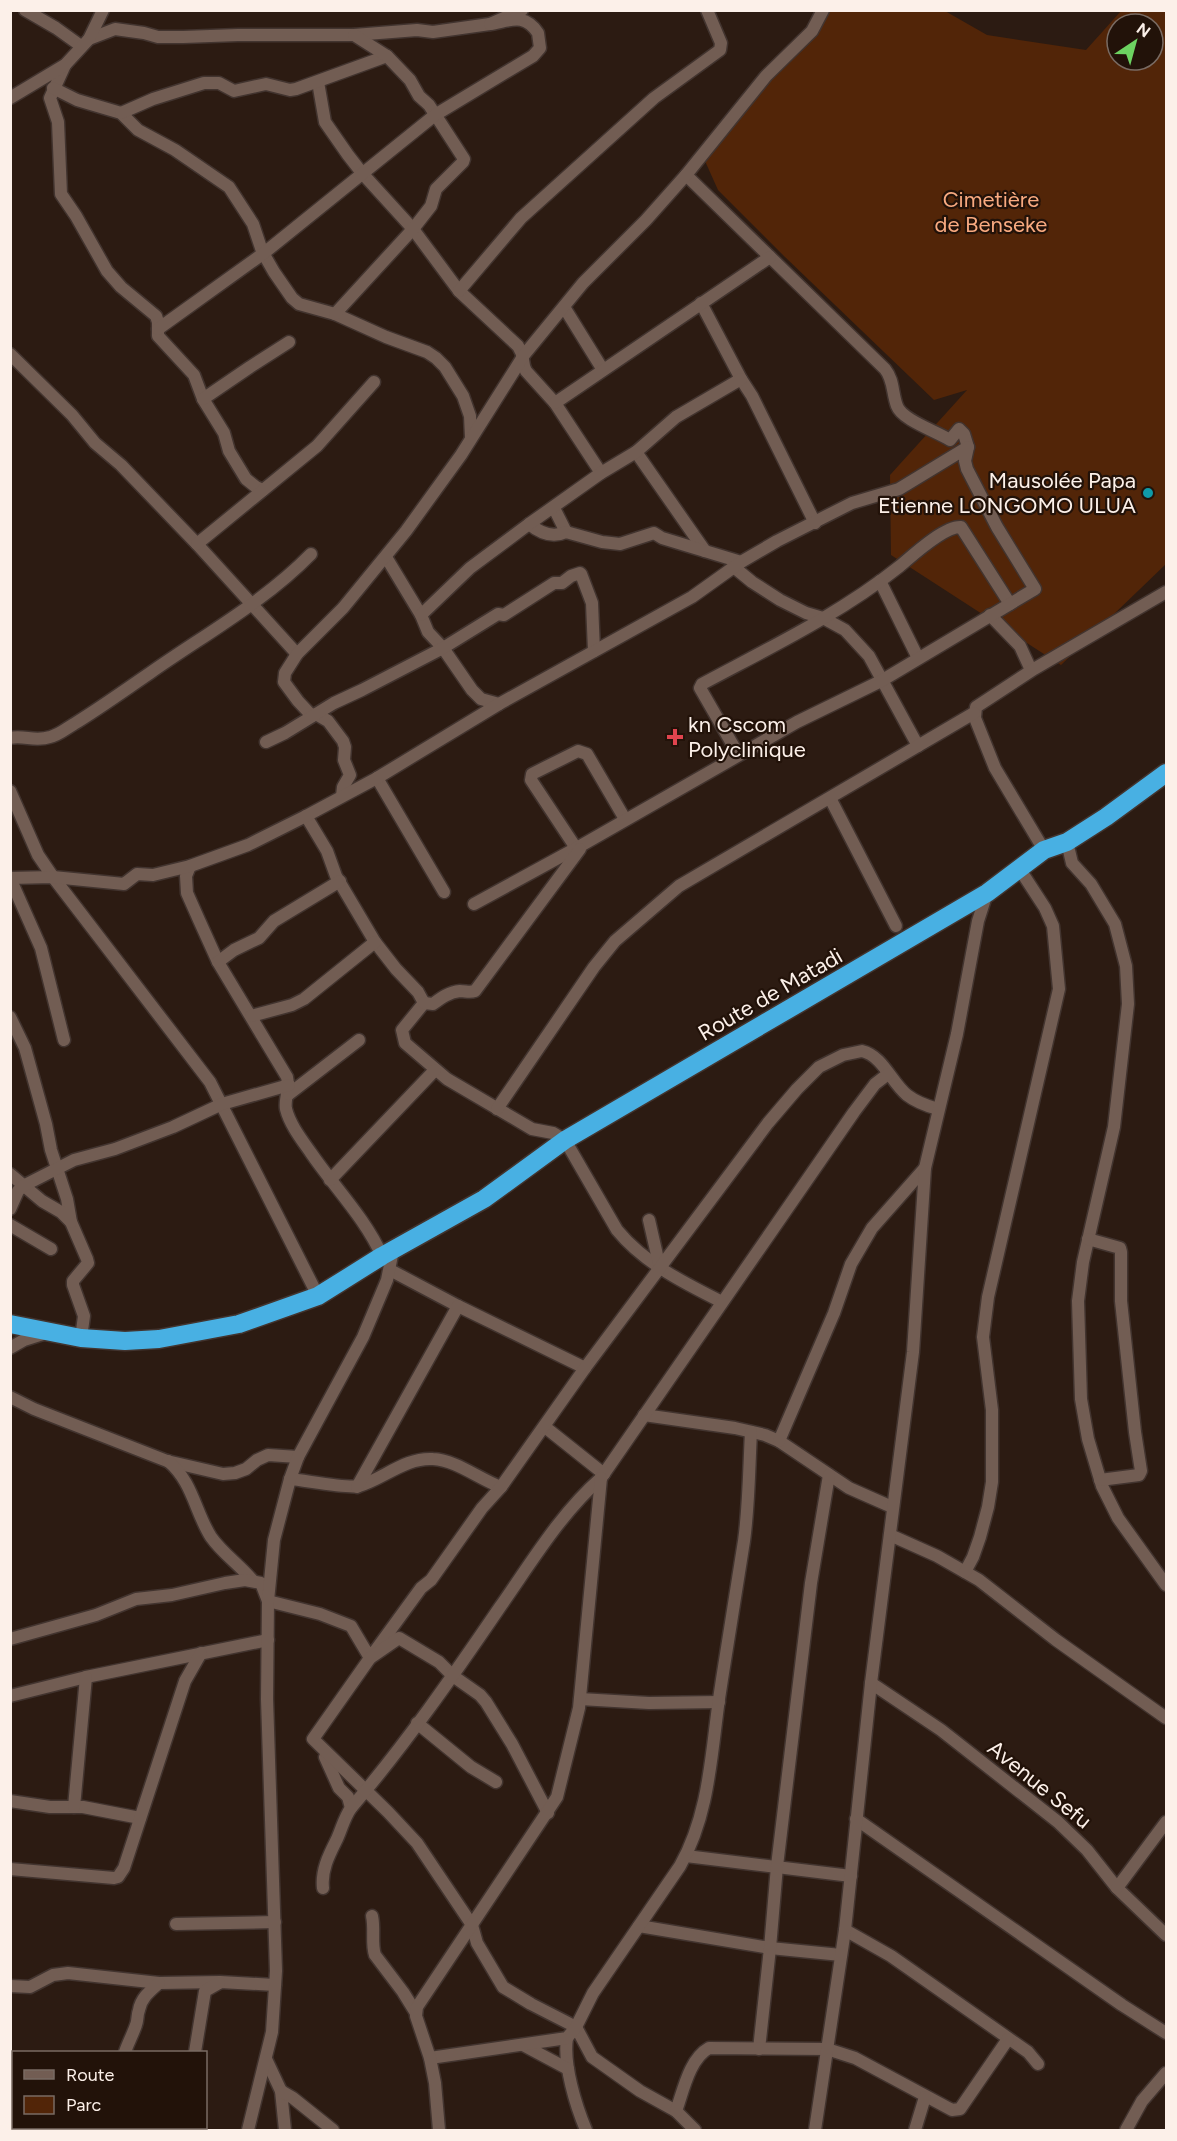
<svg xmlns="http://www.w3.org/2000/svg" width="1177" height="2141" font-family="Figtree,sans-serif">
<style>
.green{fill:#522508;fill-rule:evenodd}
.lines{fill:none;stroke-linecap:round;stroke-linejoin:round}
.minor-casing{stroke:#42342f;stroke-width:15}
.highway-casing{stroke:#42342f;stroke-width:21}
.minor{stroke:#725d53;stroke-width:12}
.highway{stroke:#48b0e3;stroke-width:18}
.culture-dot{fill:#0f9aa8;stroke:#221209;stroke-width:2}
.health-dot{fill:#e0444e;stroke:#221209;stroke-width:2}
.labels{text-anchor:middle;stroke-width:4.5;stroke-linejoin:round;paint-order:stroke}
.park-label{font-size:22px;fill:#f9aa80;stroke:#221209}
.poi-label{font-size:22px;fill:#fcf0e9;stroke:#221209;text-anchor:end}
.street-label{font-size:22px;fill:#fcf0e9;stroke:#221209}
</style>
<rect width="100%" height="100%" fill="#2c1b12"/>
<path class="green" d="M 825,11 L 945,11 L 987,35 L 1086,50 L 1121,11 L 1166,11 L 1166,564 L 1061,665 L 891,555 L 890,475 L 967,390 L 934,400 L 785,257 L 718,190 L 705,161 ZM 1117,24 L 1153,24 L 1153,60 L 1117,60 Z"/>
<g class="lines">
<defs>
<g id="minor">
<polyline points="25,10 56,28 81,46"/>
<polyline points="89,39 115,29 144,33 158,37 183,37 238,35 354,35 417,30 433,32 490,24 522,10"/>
<polyline points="65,65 50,98 58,122 61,194 76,216 107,271 121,287 156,316 158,322 158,336 194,375 203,399 224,433 229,451 246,479 256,487 263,490"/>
<path d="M 318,82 L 325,122 L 348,155 L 362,173 L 413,229 L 459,291 L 518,346 C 526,358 521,362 526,371 L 555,403 L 601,473"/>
<polyline points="53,88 77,100 121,113 138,130 175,150 229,187 253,224 262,251 274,272 292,298 299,304 335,314 386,337 427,352 436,358 445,367 463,396 470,416 471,438"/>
<polyline points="10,98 65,65 89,39 103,10"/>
<polyline points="121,113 153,99 204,83 219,83 234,91 266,84 290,90 296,89 387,56"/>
<path d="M 686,175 L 885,369 C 894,380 892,393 897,406 C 902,420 936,431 950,440 L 959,429 L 964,434 L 968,447"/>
<polyline points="459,291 521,218 654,98 720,50 721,43 707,10"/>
<polyline points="701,303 741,379 752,396 815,523"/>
<polyline points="564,307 603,370"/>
<polyline points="335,314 413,229 431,206 436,189 463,162 464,159 429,105 419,96 410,80 387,56 354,35"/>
<path d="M 158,329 L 264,253 L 435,115 L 533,56 L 540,48 L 538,33 C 524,12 510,21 490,24"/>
<polyline points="10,354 72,415 95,443 121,465 197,544 297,654"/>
<polyline points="203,399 250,367 289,342"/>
<polyline points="555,403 770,257"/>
<polyline points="636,452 705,551"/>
<polyline points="554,508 566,532"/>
<path d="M 529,524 C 540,533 553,538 566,532 L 602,542 L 620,544 L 654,533 L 662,538 L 741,562"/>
<polyline points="197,544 317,446 374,382"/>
<polyline points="386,557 421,615 428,632 443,648 472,690 481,699 499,704"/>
<polyline points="735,568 752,582 780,600 806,613 823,618 845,630 869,656 918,746"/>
<polyline points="880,581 918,658"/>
<polyline points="421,615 470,568 529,524 601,473 636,452 676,417 741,379"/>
<polyline points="990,615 1020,646 1031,670"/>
<polyline points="316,714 328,721 343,741 345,747 344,760 350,775 343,787 342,796"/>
<polyline points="312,716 298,701 284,682 285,673 297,654 343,608 406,531 461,455 524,355 583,283 646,220 686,175 766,76 812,31 823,10"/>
<path d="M 10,738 C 24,735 35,742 50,737 C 59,735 67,728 74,724 C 100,708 125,690 150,673 C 204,635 264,602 311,554"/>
<polyline points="266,742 285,733 334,703 362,690 443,648 498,614 504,615 554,583 562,583 571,576 580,573 581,574 592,603 594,651"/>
<path d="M 738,754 L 700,688 L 702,684 C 769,648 840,614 900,566 C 913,555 944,526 961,527 L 1010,604"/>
<polyline points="377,778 444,892"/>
<polyline points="10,791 38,855 53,877 210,1082 318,1296"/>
<polyline points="830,798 896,926"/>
<path d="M 306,816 L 327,851 L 336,876 L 375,942 L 396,969 L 418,992 L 424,1003 L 402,1030 L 405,1043 L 447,1079 L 532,1129 L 553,1133 L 565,1140 L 617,1230 C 644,1263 684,1283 722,1302"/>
<polyline points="1067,842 1072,863 1091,884 1115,924 1126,966 1128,1004 1114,1127 1083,1262 1078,1301 1081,1399 1088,1439 1102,1486 1118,1518 1166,1585"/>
<polyline points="576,848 531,780 532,774 578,751 587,754 625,819"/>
<polyline points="1044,850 995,768 975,718 976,707 1034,669 1166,592"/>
<path d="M 190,866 L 186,876 L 187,893 L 199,920 L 218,962 L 287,1077 C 290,1090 284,1100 286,1109 C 290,1125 302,1140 311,1153 C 335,1188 365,1218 382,1256"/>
<polyline points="10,878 53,877 124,884 137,874 153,875 190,866 248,845 306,816 377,778 499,704 692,597 741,562 777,541 852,503 899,489 968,447 965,461 967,469 997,527 1035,589 881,681 797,722 582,845 474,904"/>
<polyline points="10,878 41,948 64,1040"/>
<polyline points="218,962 234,950 259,938 274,921 340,881"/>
<path d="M 424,1003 L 433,1004 C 441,998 449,992 460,991 C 466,991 469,993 475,991 L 580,849"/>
<polyline points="251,1016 292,1005 304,999 375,942"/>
<polyline points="10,1017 25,1048 46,1124 51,1150 67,1199 71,1222 87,1259 88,1263 73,1281 73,1285 84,1316 81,1338"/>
<polyline points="289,1094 359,1040"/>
<polyline points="497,1109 594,967 615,941 679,886 974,713"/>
<polyline points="10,1174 42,1201 61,1212 71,1222"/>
<polyline points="330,1180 435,1070"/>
<polyline points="10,1209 18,1191 23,1186 74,1160 115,1149 173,1127 222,1104 289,1085"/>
<polyline points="649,1220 660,1268"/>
<polyline points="10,1225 51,1249"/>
<polyline points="1088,1239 1120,1248 1121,1252 1121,1301 1135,1432 1141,1471 1139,1475 1100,1480"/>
<polyline points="390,1270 458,1306 585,1368"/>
<polyline points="10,1348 24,1340 46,1333"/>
<polyline points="10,1397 34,1409 167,1461 223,1474 235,1473 246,1469 257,1460 268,1455 298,1457"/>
<polyline points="644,1415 735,1428 765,1435 779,1441 849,1488 892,1507"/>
<polyline points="545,1427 604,1474"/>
<polyline points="779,1441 834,1313 851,1264 872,1228 925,1168"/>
<path d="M 168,1461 C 193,1482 195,1512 211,1537 C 223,1554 240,1565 253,1581"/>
<path d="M 290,1479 C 304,1480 347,1489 359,1486 C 383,1479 406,1457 433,1459 C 456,1460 479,1479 501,1487"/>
<polyline points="357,1487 458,1306"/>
<polyline points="890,1535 937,1556 979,1580 1056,1640 1166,1718"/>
<polyline points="965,1572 973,1557 980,1537 988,1507 992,1482 992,1410 983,1337 988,1297 1059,989 1053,926 1045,908 1019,868"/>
<path d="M 10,1639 L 96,1615 L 136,1599 L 172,1595 L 225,1583 L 245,1580 L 261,1583 L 268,1601 L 320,1614 L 351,1626 L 370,1658 L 421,1588 L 431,1580 L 482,1508 L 501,1487 L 585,1368 L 768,1123 L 797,1089 L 819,1067 L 843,1055 L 862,1051 C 883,1056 891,1082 907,1095 C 916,1102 927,1106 938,1109"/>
<polyline points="871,1683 941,1730 1058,1822 1087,1850 1117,1888 1166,1935"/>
<polyline points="10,1696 86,1677 268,1640"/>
<polyline points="580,1699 649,1703 719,1702"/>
<polyline points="417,1723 471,1767 496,1782"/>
<polyline points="325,1757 339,1788 348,1797 351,1808"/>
<polyline points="10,1801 50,1807 83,1807 140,1818"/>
<polyline points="74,1807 86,1677"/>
<polyline points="548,1813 512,1744 486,1702 480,1695 453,1676 439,1662 399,1638 370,1658 313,1739 388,1812 417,1843 472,1925 477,1943 503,1987 531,2004 576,2027 592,2057 640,2091 676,2111 695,2130"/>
<polyline points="856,1819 1122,2005 1166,2033"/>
<polyline points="686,1856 851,1876"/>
<polyline points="10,1869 114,1878 118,1877 124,1868 185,1681 201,1653"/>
<path d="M 323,1888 C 321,1870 329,1855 337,1839 C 342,1828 344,1818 351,1808 C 405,1745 453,1676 500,1607 C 531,1563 560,1514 601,1478 L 854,1112 L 875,1084 L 888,1074"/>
<polyline points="1117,1888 1166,1822"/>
<path d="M 372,1916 C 375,1929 371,1943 375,1955 L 403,1992 L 416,2013"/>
<polyline points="176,1924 275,1922"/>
<polyline points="639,1926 770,1948 841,1955"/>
<polyline points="845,1930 891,1956 1028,2052 1038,2064"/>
<polyline points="10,1986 30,1987 53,1975 68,1973 159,1983 220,1982 275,1985"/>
<path d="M 567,2038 C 563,2065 576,2106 586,2130"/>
<polyline points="523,2045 568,2069"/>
<polyline points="759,2049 770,1948 777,1866 811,1583 829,1475"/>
<path d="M 125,2052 C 128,2043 133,2034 136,2025 C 138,2020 137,2015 139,2010 C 141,1998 150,1991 159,1983"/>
<polyline points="195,2052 205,1991 219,1983"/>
<path d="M 430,2058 L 567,2038 L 576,2027 L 593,1993 L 680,1866 C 709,1815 711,1756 719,1699 C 727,1646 736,1593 744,1541 C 749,1505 749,1468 751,1432"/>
<polyline points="266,2059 281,2091 285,2130"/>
<polyline points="281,2091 293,2098 333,2130"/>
<path d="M 676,2111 C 683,2092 689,2059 709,2048 L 827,2049 L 855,2058 L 952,2110 L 960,2109 L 1008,2039"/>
<polyline points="115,2128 130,2130 151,2128"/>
<polyline points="248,2130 272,2032 276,1971 267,1699 268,1601 274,1540 290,1479 298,1457 363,1337 387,1280 393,1250"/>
<polyline points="439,2130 435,2083 430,2058 416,2016 417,2007 557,1797 579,1708 601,1478"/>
<polyline points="815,2130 845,1930 871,1683 913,1352 925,1168 957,1034 978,921 987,893"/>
<polyline points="915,2130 925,2097"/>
<polyline points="1126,2130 1142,2101 1166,2073"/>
</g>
<polyline id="highway" points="10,1324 81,1338 125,1341 159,1339 239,1324 318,1296 382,1256 484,1199 565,1140 987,893 1044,850 1067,842 1106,817 1166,773"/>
</defs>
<use href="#minor" class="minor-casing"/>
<use href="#highway" class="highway-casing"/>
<use href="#minor" class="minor"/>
<use href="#highway" class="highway"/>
</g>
<circle class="culture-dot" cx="1148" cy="493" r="6"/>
<path class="health-dot" d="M672 728h6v6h6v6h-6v6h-6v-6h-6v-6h6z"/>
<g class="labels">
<g class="park-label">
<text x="991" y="207">Cimetière<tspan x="991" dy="25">de Benseke</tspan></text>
</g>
<g class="poi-label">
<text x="1136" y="488">Mausolée Papa<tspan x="1136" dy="25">Etienne LONGOMO ULUA</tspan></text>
<text x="688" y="732" text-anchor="start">kn Cscom<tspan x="688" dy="25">Polyclinique</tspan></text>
</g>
<g class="street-label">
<text transform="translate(770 994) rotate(-30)" y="8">Route de Matadi</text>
<text transform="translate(1040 1784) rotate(39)" y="8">Avenue Sefu</text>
</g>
</g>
<rect width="1177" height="2141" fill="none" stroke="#fcf0e9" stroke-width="24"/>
<rect x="12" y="2051" width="195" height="78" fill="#221209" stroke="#796b63" stroke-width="1.5"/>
<rect x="24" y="2070" width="30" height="9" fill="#725d53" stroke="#796b63" stroke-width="1.5"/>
<text x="66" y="2081" font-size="18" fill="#fcf0e9">Route</text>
<rect x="24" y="2096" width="30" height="18" fill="#522508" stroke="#796b63" stroke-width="1.5"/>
<text x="66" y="2111" font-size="18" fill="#fcf0e9">Parc</text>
<g transform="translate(1135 42) rotate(36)"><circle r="28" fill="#221209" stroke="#796b63" stroke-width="1.5"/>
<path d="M0-4.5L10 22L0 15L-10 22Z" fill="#6dd361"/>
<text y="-9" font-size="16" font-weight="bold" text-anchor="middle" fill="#fcf0e9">N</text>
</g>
</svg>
